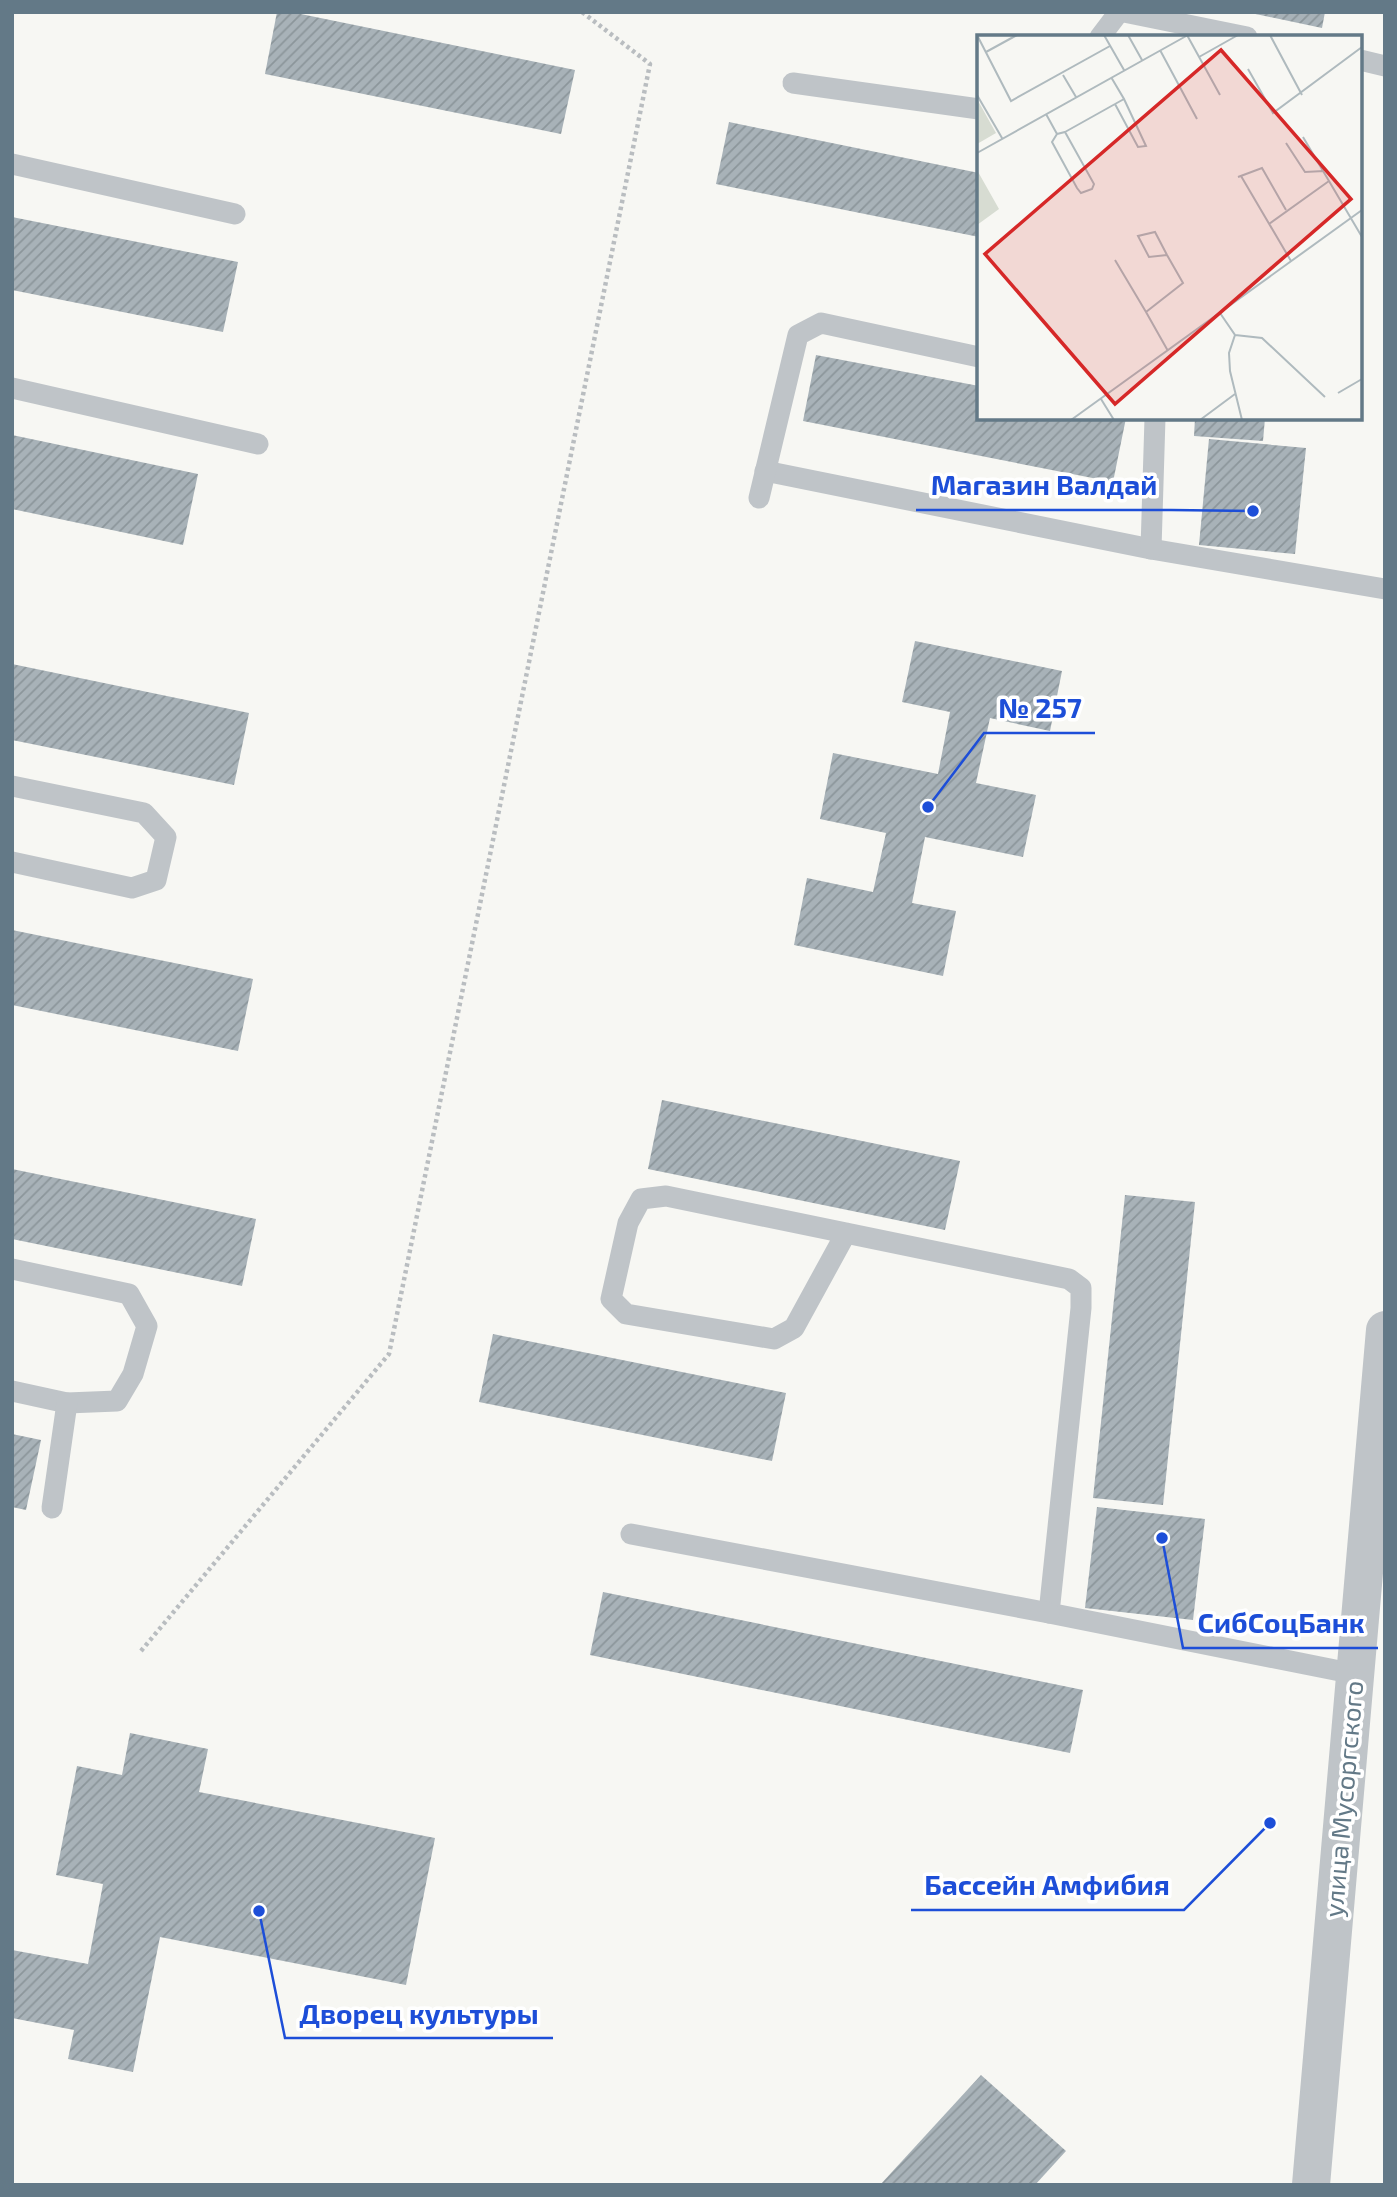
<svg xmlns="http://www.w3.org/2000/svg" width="1397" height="2197" font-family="'Exo 2',sans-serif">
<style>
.building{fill:url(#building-hatch)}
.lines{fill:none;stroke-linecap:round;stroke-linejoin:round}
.path{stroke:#b9bdc0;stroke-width:4.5;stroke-dasharray:3.5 3.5;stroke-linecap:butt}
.service{stroke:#bfc4c8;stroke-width:21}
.tertiary{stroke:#bfc4c8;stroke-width:38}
.labels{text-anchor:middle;stroke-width:7;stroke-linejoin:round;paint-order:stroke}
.street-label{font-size:26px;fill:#637987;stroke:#fff}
.inset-road{fill:none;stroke:#afbabe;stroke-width:2}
.view{fill:#d62828;fill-opacity:0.15;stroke:#d62828;stroke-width:3.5}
.inset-edge{fill:none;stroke:#637987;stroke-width:3.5}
.leader{fill:none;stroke:#1d4ed8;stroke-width:2.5}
.callout-dot{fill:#1d4ed8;stroke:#fff;stroke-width:2.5}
.callout-label{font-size:28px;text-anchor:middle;font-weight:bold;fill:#1d4ed8;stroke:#fff;stroke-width:7;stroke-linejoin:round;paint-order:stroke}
</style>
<defs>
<pattern id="building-hatch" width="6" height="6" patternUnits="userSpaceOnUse" patternTransform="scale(1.75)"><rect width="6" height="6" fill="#a8b2b8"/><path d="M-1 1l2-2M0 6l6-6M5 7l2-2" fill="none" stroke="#8c969b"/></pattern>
</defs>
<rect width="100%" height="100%" fill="#f7f7f3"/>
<g class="building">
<polygon points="277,12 291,12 575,70 561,134 265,74"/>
<polygon points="1246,12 1325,12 1322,28"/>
<polygon points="729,122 979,173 979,237 716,184"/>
<polygon points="12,217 238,262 223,332 12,290"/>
<polygon points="816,355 979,386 979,418 1126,418 1113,482 803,421"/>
<polygon points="1195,418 1265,418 1263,441 1194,436"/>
<polygon points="12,435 198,474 183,545 12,509"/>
<polygon points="1209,439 1306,448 1295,554 1199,545"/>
<polygon points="915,641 1062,671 1050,731 990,718 976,783 1036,795 1023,857 925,837 912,903 956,911 943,976 794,945 807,878 873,892 886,833 820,819 833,753 938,774 950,712 902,702"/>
<polygon points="12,664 249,713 234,785 12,740"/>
<polygon points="12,930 253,979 238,1051 12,1005"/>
<polygon points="662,1100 960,1161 945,1230 648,1169"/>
<polygon points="12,1169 256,1219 242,1286 12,1239"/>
<polygon points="1125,1195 1195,1202 1163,1505 1093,1498"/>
<polygon points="493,1334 786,1393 772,1461 479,1402"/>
<polygon points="12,1434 41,1440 26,1510 12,1507"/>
<polygon points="1097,1507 1205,1519 1193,1620 1085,1608"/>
<polygon points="603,1592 1083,1690 1070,1753 590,1655"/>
<polygon points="130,1733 208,1749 199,1792 435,1838 406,1985 160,1937 133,2072 68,2059 74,2030 12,2018 12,1950 88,1964 103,1884 56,1875 77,1766 122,1775"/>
<polygon points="981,2075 1066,2151 1035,2185 880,2185"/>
</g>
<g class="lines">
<polyline class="path" points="141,1651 389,1354 650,64 582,12"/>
<g class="service">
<polyline points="1124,12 1247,37"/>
<polyline points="1100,37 1119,12"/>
<polyline points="1360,60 1385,66"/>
<polyline points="793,83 979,109"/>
<polyline points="12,164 235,214"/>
<polyline points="12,388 258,444"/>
<polyline points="765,471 1151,549 1385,589"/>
<polyline points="759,498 798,335 821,323 979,357"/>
<polyline points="1151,549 1155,418"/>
<polyline points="12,786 144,813 166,837 156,880 132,888 12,862"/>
<polyline points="846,1233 794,1328 774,1339 626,1314 611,1299 628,1223 641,1199 666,1196 1069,1279 1081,1288 1081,1308 1049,1613 1355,1674"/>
<polyline points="12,1269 129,1294 147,1326 133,1374 117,1401 67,1403 12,1391"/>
<polyline points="52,1508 67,1403"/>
<polyline points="631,1534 1049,1613"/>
</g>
<polyline class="tertiary" points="1311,2185 1385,1330"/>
</g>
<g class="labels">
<g class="street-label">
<text transform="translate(1344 1799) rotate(-85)" y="9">улица Мусоргского</text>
</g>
</g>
<g transform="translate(977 35)">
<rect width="385" height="385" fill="#f7f7f3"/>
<path d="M 0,64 L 19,98 L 0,109 ZM 0,135 L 22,174 L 0,190 Z" fill="#d7dcd2"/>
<path class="inset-road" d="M 0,0 L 34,66 L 133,11M 127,0 L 147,35M 151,0 L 165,25M 210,0 L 243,60M 293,0 L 325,60M 183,15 L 220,84M 9,17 L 40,0M 222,22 L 261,0M 271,34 L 296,78 L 385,12M 86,40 L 99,62M 0,60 L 25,103M 138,69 L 161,112 L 169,111 L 147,64M 69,79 L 80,99 L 75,107 L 100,153 L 104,158 L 115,154 L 117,149 L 88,97 L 80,99M 88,97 L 147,64 L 134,42M 326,102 L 385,202M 309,108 L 328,137 L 347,136M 0,118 L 211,0M 264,141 L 314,226M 261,142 L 285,133 L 309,175M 292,189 L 352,146M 190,220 L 172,222 L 161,201 L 178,197 L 190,220 L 206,248 L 169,277 L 191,316M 138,225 L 169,277M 243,278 L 258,300 L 252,318 L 253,336 L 265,385M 258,300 L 285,303 L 348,362M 361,358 L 385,344M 124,364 L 137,385M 94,385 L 385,175M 223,385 L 258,359"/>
<path class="view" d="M 244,15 L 374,164 L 138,369 L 8,219 Z"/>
<rect width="385" height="385" class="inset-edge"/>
</g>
<path class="leader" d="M1253 511L1171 510H916M928 807L984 733H1095M1162 1538L1183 1648H1378M1270 1823L1184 1910H911M259 1911L285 2038H553"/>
<g class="callout-dot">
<circle cx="1253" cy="511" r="7"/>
<circle cx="928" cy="807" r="7"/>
<circle cx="1162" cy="1538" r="7"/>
<circle cx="1270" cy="1823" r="7"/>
<circle cx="259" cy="1911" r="7"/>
</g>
<g class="callout-label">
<text x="1044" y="495">Магазин Валдай</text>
<text x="1040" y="718">№ 257</text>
<text x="1281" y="1633">СибСоцБанк</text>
<text x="1047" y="1895">Бассейн Амфибия</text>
<text x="419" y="2024">Дворец культуры</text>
</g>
<rect width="1397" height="2197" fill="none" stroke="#637987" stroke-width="28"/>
</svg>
